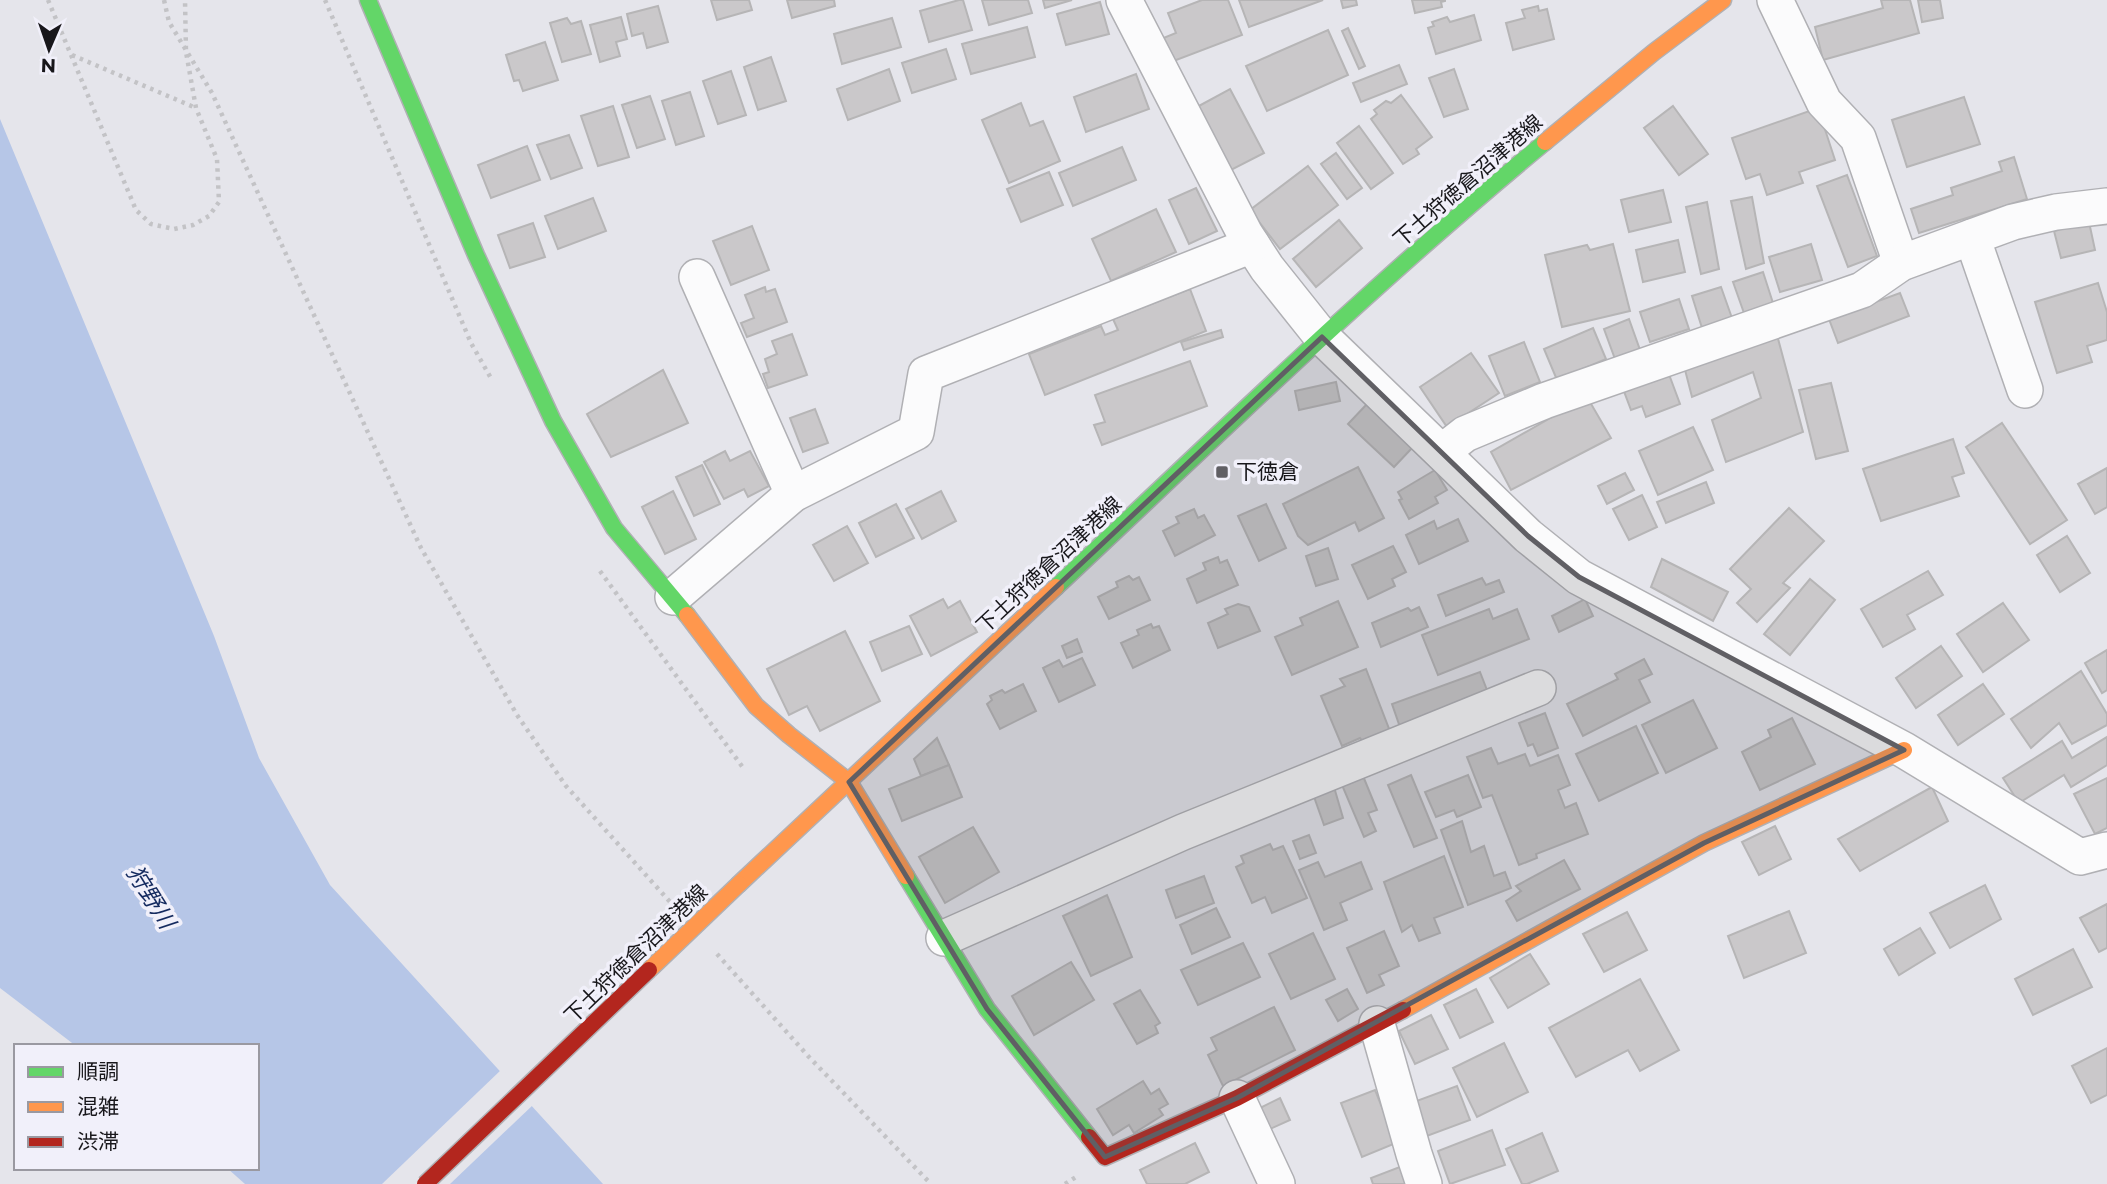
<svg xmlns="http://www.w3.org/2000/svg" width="2107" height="1184" font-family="Montserrat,'Noto Sans JP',sans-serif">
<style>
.water{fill:#b6c6e7}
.pier{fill:#e5e5eb}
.building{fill:#cac8ca;stroke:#b6b5b6;stroke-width:2}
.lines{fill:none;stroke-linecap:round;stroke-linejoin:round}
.street-casing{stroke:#b0b0b4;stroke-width:38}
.fast-casing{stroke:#b0b0b4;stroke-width:19}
.slow-casing{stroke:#b0b0b4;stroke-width:19}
.jam-casing{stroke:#b0b0b4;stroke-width:19}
.path{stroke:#c3c3c6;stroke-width:4.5;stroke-dasharray:3.5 5;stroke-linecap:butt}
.street{stroke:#fbfbfc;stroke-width:35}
.fast{stroke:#63d668;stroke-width:16}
.slow{stroke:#ff974d;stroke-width:16}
.jam{stroke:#b3261e;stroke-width:16}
.slow-bridge-casing{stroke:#b0b0b4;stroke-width:19;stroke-linecap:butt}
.jam-bridge-casing{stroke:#b0b0b4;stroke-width:19;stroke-linecap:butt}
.slow-bridge{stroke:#ff974d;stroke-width:16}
.jam-bridge{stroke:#b3261e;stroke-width:16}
.marked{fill:#605f64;fill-opacity:0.2;stroke:#605f64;stroke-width:5;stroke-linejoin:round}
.poi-dot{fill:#605f64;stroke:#f1f0fa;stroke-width:2.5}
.labels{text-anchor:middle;stroke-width:7;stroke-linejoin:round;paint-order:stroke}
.street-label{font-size:21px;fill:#18171b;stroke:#f1f0fa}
.poi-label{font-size:21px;fill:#18171b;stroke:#f1f0fa;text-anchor:start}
.water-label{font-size:23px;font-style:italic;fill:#142a5f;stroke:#f1f0fa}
</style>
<rect width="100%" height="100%" fill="#e5e5eb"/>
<polygon class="water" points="0,119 214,636 259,758 330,885 603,1184 245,1184 227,1168 257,1168 257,1046 76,1046 0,988"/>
<polygon class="pier" points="502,1069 534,1104 450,1184 382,1184"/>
<g class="building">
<polygon points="711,0 749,0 752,10 717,20"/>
<polygon points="787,0 834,0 835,6 792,18"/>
<polygon points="959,0 963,0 972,30 929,42 920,11"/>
<polygon points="982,0 1028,0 1032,13 989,25"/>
<polygon points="1043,0 1072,0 1045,8"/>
<polygon points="1202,0 1228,0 1242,35 1171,62 1161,39 1176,33 1168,13"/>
<polygon points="1239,0 1323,0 1249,27"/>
<polygon points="1341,0 1356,0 1357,5 1343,8"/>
<polygon points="1412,0 1445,0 1445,1 1441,2 1442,7 1415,13"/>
<polygon points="1881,0 1910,0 1919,33 1823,60 1815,27 1883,8"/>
<polygon points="1918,0 1940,0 1943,18 1922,22"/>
<polygon points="1100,2 1109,34 1066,45 1057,14"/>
<polygon points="658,6 668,42 647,48 643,33 632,36 627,14"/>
<polygon points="1538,6 1539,11 1547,9 1554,39 1513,50 1506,23 1525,18 1522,10"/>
<polygon points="1474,15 1481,40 1436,54 1428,28 1434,26 1432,22 1447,17 1450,22"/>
<polygon points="621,17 627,39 616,42 620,56 600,62 590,25"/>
<polygon points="567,18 571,24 581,21 591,54 562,62 550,23"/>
<polygon points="892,18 901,47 842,64 834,34"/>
<polygon points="1027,27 1035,57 971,74 962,44"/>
<polygon points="1348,28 1365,66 1359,69 1342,31"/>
<polygon points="1328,30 1348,75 1267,111 1246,66"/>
<polygon points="545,42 558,80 523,91 519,80 514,81 506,55"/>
<polygon points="946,49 956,79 912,93 902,63"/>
<polygon points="771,57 786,101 758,110 744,67"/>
<polygon points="1399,65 1407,84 1361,102 1353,83"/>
<polygon points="889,69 900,101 848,120 837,89"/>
<polygon points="1454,69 1468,109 1444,117 1429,78"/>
<polygon points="731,71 746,115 718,124 703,81"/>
<polygon points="1136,74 1149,109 1086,132 1074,97"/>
<polygon points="1230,89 1264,153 1231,170 1197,107"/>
<polygon points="690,92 704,136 676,145 662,101"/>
<polygon points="1401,95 1432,137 1416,149 1419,154 1403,164 1371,119 1377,114 1374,110 1386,101 1391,103"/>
<polygon points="650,96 665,139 637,148 622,105"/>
<polygon points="1964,97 1980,144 1907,167 1892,120"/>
<polygon points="1021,103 1030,126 1043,121 1060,161 1009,183 982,120"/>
<polygon points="613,106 629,157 598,166 581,116"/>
<polygon points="1673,106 1708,154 1679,175 1644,128"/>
<polygon points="1818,108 1835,160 1799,172 1803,183 1767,195 1760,174 1746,179 1732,138"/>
<polygon points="1359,126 1393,173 1371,189 1337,143"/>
<polygon points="569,135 582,168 551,179 537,145"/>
<polygon points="527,146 540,180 491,198 478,165"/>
<polygon points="1122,147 1136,180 1073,206 1059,173"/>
<polygon points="1336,153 1362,188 1347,199 1321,164"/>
<polygon points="2014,157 2027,199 1919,233 1911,209 1953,195 1951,188 2002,171 1999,162"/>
<polygon points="1308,166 1338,205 1280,249 1250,210"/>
<polygon points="1049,172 1063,205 1021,222 1007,189"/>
<polygon points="1847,175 1877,256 1848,267 1817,186"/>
<polygon points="1196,188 1217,231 1189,244 1169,200"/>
<polygon points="1663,190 1671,222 1629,232 1621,200"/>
<polygon points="1752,197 1764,263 1746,269 1731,201"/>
<polygon points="593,198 606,231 558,249 545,216"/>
<polygon points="1707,202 1719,269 1701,274 1686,207"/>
<polygon points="1156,209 1176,252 1111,281 1092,239"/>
<polygon points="1339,220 1362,248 1316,287 1293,259"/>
<polygon points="2089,222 2095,250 2061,258 2054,231"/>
<polygon points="533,223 545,257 510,268 498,235"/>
<polygon points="752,226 769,270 731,285 713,241"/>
<polygon points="1678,240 1685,272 1643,282 1636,250"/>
<polygon points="1613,244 1630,311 1562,327 1545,255 1587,245 1590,250"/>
<polygon points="1811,244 1822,280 1780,292 1769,257"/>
<polygon points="1763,272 1773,303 1744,313 1733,282"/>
<polygon points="2098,283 2107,312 2107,340 2087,346 2092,362 2057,373 2035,302"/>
<polygon points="765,287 766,292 775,289 787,322 747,337 741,323 754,318 745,295"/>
<polygon points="1721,287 1732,318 1702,328 1692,296"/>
<polygon points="1190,289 1206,331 1045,395 1029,354 1101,326 1105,335 1118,330 1113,319"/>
<polygon points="1900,293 1909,316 1838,343 1829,319"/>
<polygon points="1679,299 1689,329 1650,342 1640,312"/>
<polygon points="1629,319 1640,350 1615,359 1604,329"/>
<polygon points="1593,328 1606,359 1557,380 1544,349"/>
<polygon points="1221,330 1223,337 1184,350 1181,342"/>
<polygon points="792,334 807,375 768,388 763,374 769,372 765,359 777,354 772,341"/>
<polygon points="1777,335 1803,432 1726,462 1712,420 1761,398 1753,372 1692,397 1684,366"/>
<polygon points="1524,342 1540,382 1505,396 1489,356"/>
<polygon points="1471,353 1499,393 1447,427 1420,387"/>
<polygon points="1190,361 1207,406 1102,445 1094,425 1105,422 1095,395"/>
<polygon points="1667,369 1680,404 1646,417 1642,406 1631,410 1622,386"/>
<polygon points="663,370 688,423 611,457 587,414"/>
<polygon points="1336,382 1340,401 1299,410 1295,391"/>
<polygon points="1831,383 1848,451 1816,459 1799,390"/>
<polygon points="1587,397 1611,438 1511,490 1491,452"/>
<polygon points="1367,404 1413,447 1394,467 1348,424"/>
<polygon points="815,409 828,443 803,452 790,418"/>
<polygon points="2002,423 2067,520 2030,544 1966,447"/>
<polygon points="1693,427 1713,470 1658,495 1639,451"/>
<polygon points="1953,439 1964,473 1952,477 1959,496 1881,521 1863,469"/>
<polygon points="725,451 730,461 750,451 769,486 748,497 744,489 724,499 704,462"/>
<polygon points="702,465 720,504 694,516 676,477"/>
<polygon points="1358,467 1384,518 1359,531 1355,522 1308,545 1298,536 1283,504"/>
<polygon points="2107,468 2107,507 2095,514 2078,484"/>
<polygon points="1435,470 1447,490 1435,497 1438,503 1409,519 1399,500 1402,499 1398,492"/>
<polygon points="1625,473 1634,490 1607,504 1598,486"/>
<polygon points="1706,482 1714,503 1666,523 1657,502"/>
<polygon points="673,491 696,539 665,554 642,507"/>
<polygon points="941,491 956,521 922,539 906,509"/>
<polygon points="1642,495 1657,527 1629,540 1613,509"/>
<polygon points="896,504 914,538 876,557 859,523"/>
<polygon points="1266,504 1286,548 1259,561 1238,516"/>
<polygon points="1789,508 1824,541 1783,583 1790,588 1757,622 1737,603 1751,589 1730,569"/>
<polygon points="1194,509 1198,518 1204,515 1215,535 1175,556 1163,531 1179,523 1176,517"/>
<polygon points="1458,519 1468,541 1419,564 1406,535 1434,521 1437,529"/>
<polygon points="847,526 868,563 834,581 813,545"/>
<polygon points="2067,536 2090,573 2060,592 2037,555"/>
<polygon points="1393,546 1406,572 1392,579 1395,586 1368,599 1352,565"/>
<polygon points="1328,548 1338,579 1316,586 1306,556"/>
<polygon points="1218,557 1220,563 1227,560 1238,585 1197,603 1187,579 1206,570 1203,563"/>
<polygon points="1662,559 1728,592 1713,621 1651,587"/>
<polygon points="1928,571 1943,595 1907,615 1915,629 1883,647 1861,609"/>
<polygon points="1129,576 1133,580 1139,577 1150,600 1109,619 1098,597 1118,587 1116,582"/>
<polygon points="1482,578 1486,585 1499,580 1504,592 1446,616 1438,595"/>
<polygon points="1810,579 1835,600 1790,655 1764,634"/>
<polygon points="943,599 948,608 960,601 977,632 931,656 910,616"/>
<polygon points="1585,599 1593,616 1559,632 1552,616"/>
<polygon points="1338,601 1358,647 1292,675 1275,637 1303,625 1300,618"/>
<polygon points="2003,603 2029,640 1983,672 1957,634"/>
<polygon points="1238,604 1249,607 1260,631 1218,648 1208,623 1228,614 1225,609"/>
<polygon points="1419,607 1428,627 1381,647 1372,623 1408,608 1411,611"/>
<polygon points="1489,609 1493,619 1517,609 1529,639 1438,675 1422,635"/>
<polygon points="1151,624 1153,628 1159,626 1170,650 1133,668 1121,643 1139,635 1137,630"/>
<polygon points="909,626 922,654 882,671 870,642"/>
<polygon points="845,631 880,701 820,731 807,706 789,715 767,669"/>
<polygon points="1077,639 1082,652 1067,658 1062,646"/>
<polygon points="1941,646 1962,676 1916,708 1896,678"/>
<polygon points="2107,650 2107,690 2102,693 2085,663"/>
<polygon points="1082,658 1095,685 1059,702 1043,668 1059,660 1063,667"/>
<polygon points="1644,659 1652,674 1639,680 1650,702 1583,736 1567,704 1618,679 1615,674"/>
<polygon points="1366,669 1391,734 1364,743 1360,738 1342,746 1321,696 1345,686 1340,679"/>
<polygon points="2081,671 2107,714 2107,725 2072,744 2059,723 2031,748 2011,719"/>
<polygon points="1480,672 1490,698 1401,730 1392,704"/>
<polygon points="1023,684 1036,711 1000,729 987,704 992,700 990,696 1002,690 1005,693"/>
<polygon points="1983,684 2004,714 1958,745 1938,715"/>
<polygon points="1693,700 1717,748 1666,773 1642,725"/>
<polygon points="1545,713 1558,748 1538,756 1533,744 1528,746 1519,723"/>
<polygon points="1792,718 1815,764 1760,790 1742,752 1771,737 1768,730"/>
<polygon points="1636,726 1658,773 1599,801 1576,754"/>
<polygon points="2107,737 2107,765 2071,787 2064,775 2019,803 2003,778 2062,741 2072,758"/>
<polygon points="937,738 949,765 921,776 914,759"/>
<polygon points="1491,748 1498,764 1525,754 1530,766 1558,755 1570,785 1558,790 1565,808 1576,803 1588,834 1536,854 1537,858 1519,865 1492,795 1483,798 1467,757"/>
<polygon points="949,765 962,797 902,821 889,789"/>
<polygon points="1411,775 1437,838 1414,847 1388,785"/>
<polygon points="1468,775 1481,807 1457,817 1454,810 1436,817 1425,792"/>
<polygon points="1363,776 1377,810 1368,813 1376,831 1364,837 1342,785"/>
<polygon points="2107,778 2107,828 2095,834 2074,794"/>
<polygon points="1334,787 1343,818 1324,825 1313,794"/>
<polygon points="1932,787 1948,821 1860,871 1838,839"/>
<polygon points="1462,821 1471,852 1484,846 1494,876 1505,872 1511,888 1468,905 1441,830"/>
<polygon points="1775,826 1791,859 1759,875 1742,842"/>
<polygon points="973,827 999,872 945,903 919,857"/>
<polygon points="1309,835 1316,853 1300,859 1293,841"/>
<polygon points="1270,844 1273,850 1283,846 1307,898 1272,913 1265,897 1252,903 1236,867 1244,863 1241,856"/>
<polygon points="1444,856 1463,907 1434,918 1440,933 1419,941 1412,925 1402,932 1384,882"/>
<polygon points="1564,860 1580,889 1517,921 1506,901 1521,891 1516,886"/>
<polygon points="1318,862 1325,877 1361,862 1372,889 1340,903 1347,920 1324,930 1299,870"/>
<polygon points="1204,876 1214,903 1176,918 1166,890"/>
<polygon points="1985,885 2001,919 1950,948 1930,913"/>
<polygon points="1107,895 1132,957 1091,976 1063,916"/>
<polygon points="2107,904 2107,948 2099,952 2080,918"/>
<polygon points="1216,908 1230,937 1192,954 1180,925"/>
<polygon points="1789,911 1806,953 1744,978 1728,936"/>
<polygon points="1627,912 1647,950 1604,972 1583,934"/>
<polygon points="1920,928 1935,953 1899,975 1884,949"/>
<polygon points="1384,931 1399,966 1379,975 1384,985 1367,993 1347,948"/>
<polygon points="1313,933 1335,979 1291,999 1269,954"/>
<polygon points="1243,943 1260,977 1198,1005 1181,970"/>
<polygon points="2073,949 2092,987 2033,1015 2015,979"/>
<polygon points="1530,954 1549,984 1508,1008 1490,978"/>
<polygon points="1071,962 1094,1000 1034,1035 1012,996"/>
<polygon points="1640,979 1679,1050 1640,1071 1628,1050 1576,1077 1549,1028"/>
<polygon points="1347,989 1358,1009 1338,1021 1326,1000"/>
<polygon points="1476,989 1493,1022 1460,1038 1444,1005"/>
<polygon points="1140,990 1160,1023 1155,1026 1158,1033 1137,1044 1114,1004"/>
<polygon points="1274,1007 1295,1050 1223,1086 1208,1055 1217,1050 1211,1038"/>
<polygon points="1431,1015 1448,1049 1415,1064 1399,1031"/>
<polygon points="1504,1043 1528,1092 1477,1117 1453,1068"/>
<polygon points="2107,1048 2107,1095 2091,1103 2072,1066"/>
<polygon points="1143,1081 1151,1094 1159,1089 1168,1104 1159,1109 1163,1115 1134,1133 1129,1125 1113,1135 1097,1109"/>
<polygon points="1457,1086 1470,1120 1416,1140 1403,1106"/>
<polygon points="1375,1090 1396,1143 1362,1157 1341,1103"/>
<polygon points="1280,1098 1290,1120 1270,1129 1260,1108"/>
<polygon points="1492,1130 1505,1165 1450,1184 1438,1151"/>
<polygon points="1542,1133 1558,1171 1527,1184 1522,1184 1506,1149"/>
<polygon points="1195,1143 1209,1172 1185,1184 1147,1184 1140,1170"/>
<polygon points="1405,1165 1413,1184 1373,1184 1371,1178"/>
</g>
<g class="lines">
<defs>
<g id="street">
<polyline points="1124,0 1245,234 1267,268 1322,337 1528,536 1579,577 1904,750 2080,857 2107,850"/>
<polyline points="1775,0 1824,102 1858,138 1901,263"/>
<polyline points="1972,237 2025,390"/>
<polyline points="697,277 793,494"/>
<polyline points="1442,452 1465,434 1544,401 1862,290 1901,263 2013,222 2056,212 2107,206"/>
<polyline points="673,597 793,494 916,432 926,374 1252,245"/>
<polyline points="944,938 1183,832 1538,688"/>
<polyline points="1377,1024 1414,1154 1424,1184"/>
<polyline points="1237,1098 1277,1184"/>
</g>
<g id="fast">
<polyline points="368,0 476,255 553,421 614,528 687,615"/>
<path d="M 1056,587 C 1217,436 1375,282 1545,142"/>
<polyline points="906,876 987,1009 1089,1137"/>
</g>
<g id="slow">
<polyline points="1545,142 1654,52 1723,0"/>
<polyline points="687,615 756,706 789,735 849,782 906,876"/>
<polyline points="739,884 1056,587"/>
<polyline points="1403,1010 1704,843 1904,750"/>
</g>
<polyline id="jam" points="1089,1137 1105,1157 1237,1098 1403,1010"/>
</defs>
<use href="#street" class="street-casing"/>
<use href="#fast" class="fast-casing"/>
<use href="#slow" class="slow-casing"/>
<use href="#jam" class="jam-casing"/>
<g class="path">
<polyline points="48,0 136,210 151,224 174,229 193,225 209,216 219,202 217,159 196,108 186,52 185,0"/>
<polyline points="164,0 169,22 212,93 421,548 517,715 566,786 671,903"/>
<polyline points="325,0 471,343 492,380"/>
<polyline points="72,55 196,108"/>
<polyline points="600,571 744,769"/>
<polyline points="717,954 809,1057 931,1184"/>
<polyline points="1065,1184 1076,1177"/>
</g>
<use href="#street" class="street"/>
<use href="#fast" class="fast"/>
<use href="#slow" class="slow"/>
<use href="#jam" class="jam"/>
<defs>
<polyline id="slow-bridge" points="649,970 739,884"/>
<polyline id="jam-bridge" points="425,1184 649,970"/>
</defs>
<use href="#slow-bridge" class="slow-bridge-casing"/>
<use href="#jam-bridge" class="jam-bridge-casing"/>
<use href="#slow-bridge" class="slow-bridge"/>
<use href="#jam-bridge" class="jam-bridge"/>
</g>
<path class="marked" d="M 1322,337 L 1528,536 L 1579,577 L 1904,750 L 1704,843 L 1237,1098 L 1105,1157 L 987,1009 L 849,782 Z"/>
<rect class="poi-dot" x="1215" y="465" width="14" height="14" rx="3.5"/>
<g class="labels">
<g class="street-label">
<text transform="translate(1468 181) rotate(-41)" y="7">下土狩徳倉沼津港線</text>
<text transform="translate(1049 565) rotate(-43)" y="7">下土狩徳倉沼津港線</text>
<text transform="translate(636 954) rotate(-44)" y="7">下土狩徳倉沼津港線</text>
</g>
<g class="poi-label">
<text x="1236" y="479">下徳倉</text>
</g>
<g class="water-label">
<text transform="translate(151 897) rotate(58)" y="8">狩野川</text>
</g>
</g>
<rect x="14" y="1044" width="245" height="126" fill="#f1f0fa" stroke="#9a99a1" stroke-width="2"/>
<rect x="28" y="1067" width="35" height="10" fill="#63d668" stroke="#9a99a1" stroke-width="2"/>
<text x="77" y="1079" font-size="21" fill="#18171b">順調</text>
<rect x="28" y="1102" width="35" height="10" fill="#ff974d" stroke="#9a99a1" stroke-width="2"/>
<text x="77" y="1114" font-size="21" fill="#18171b">混雑</text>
<rect x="28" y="1137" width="35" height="10" fill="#b3261e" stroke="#9a99a1" stroke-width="2"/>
<text x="77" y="1149" font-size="21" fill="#18171b">渋滞</text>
<g transform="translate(49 49) rotate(182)" stroke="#f1f0fa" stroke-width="5" paint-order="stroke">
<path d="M0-5L12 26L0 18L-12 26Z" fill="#18171b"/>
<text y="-10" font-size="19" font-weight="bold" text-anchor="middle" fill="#18171b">N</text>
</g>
</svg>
